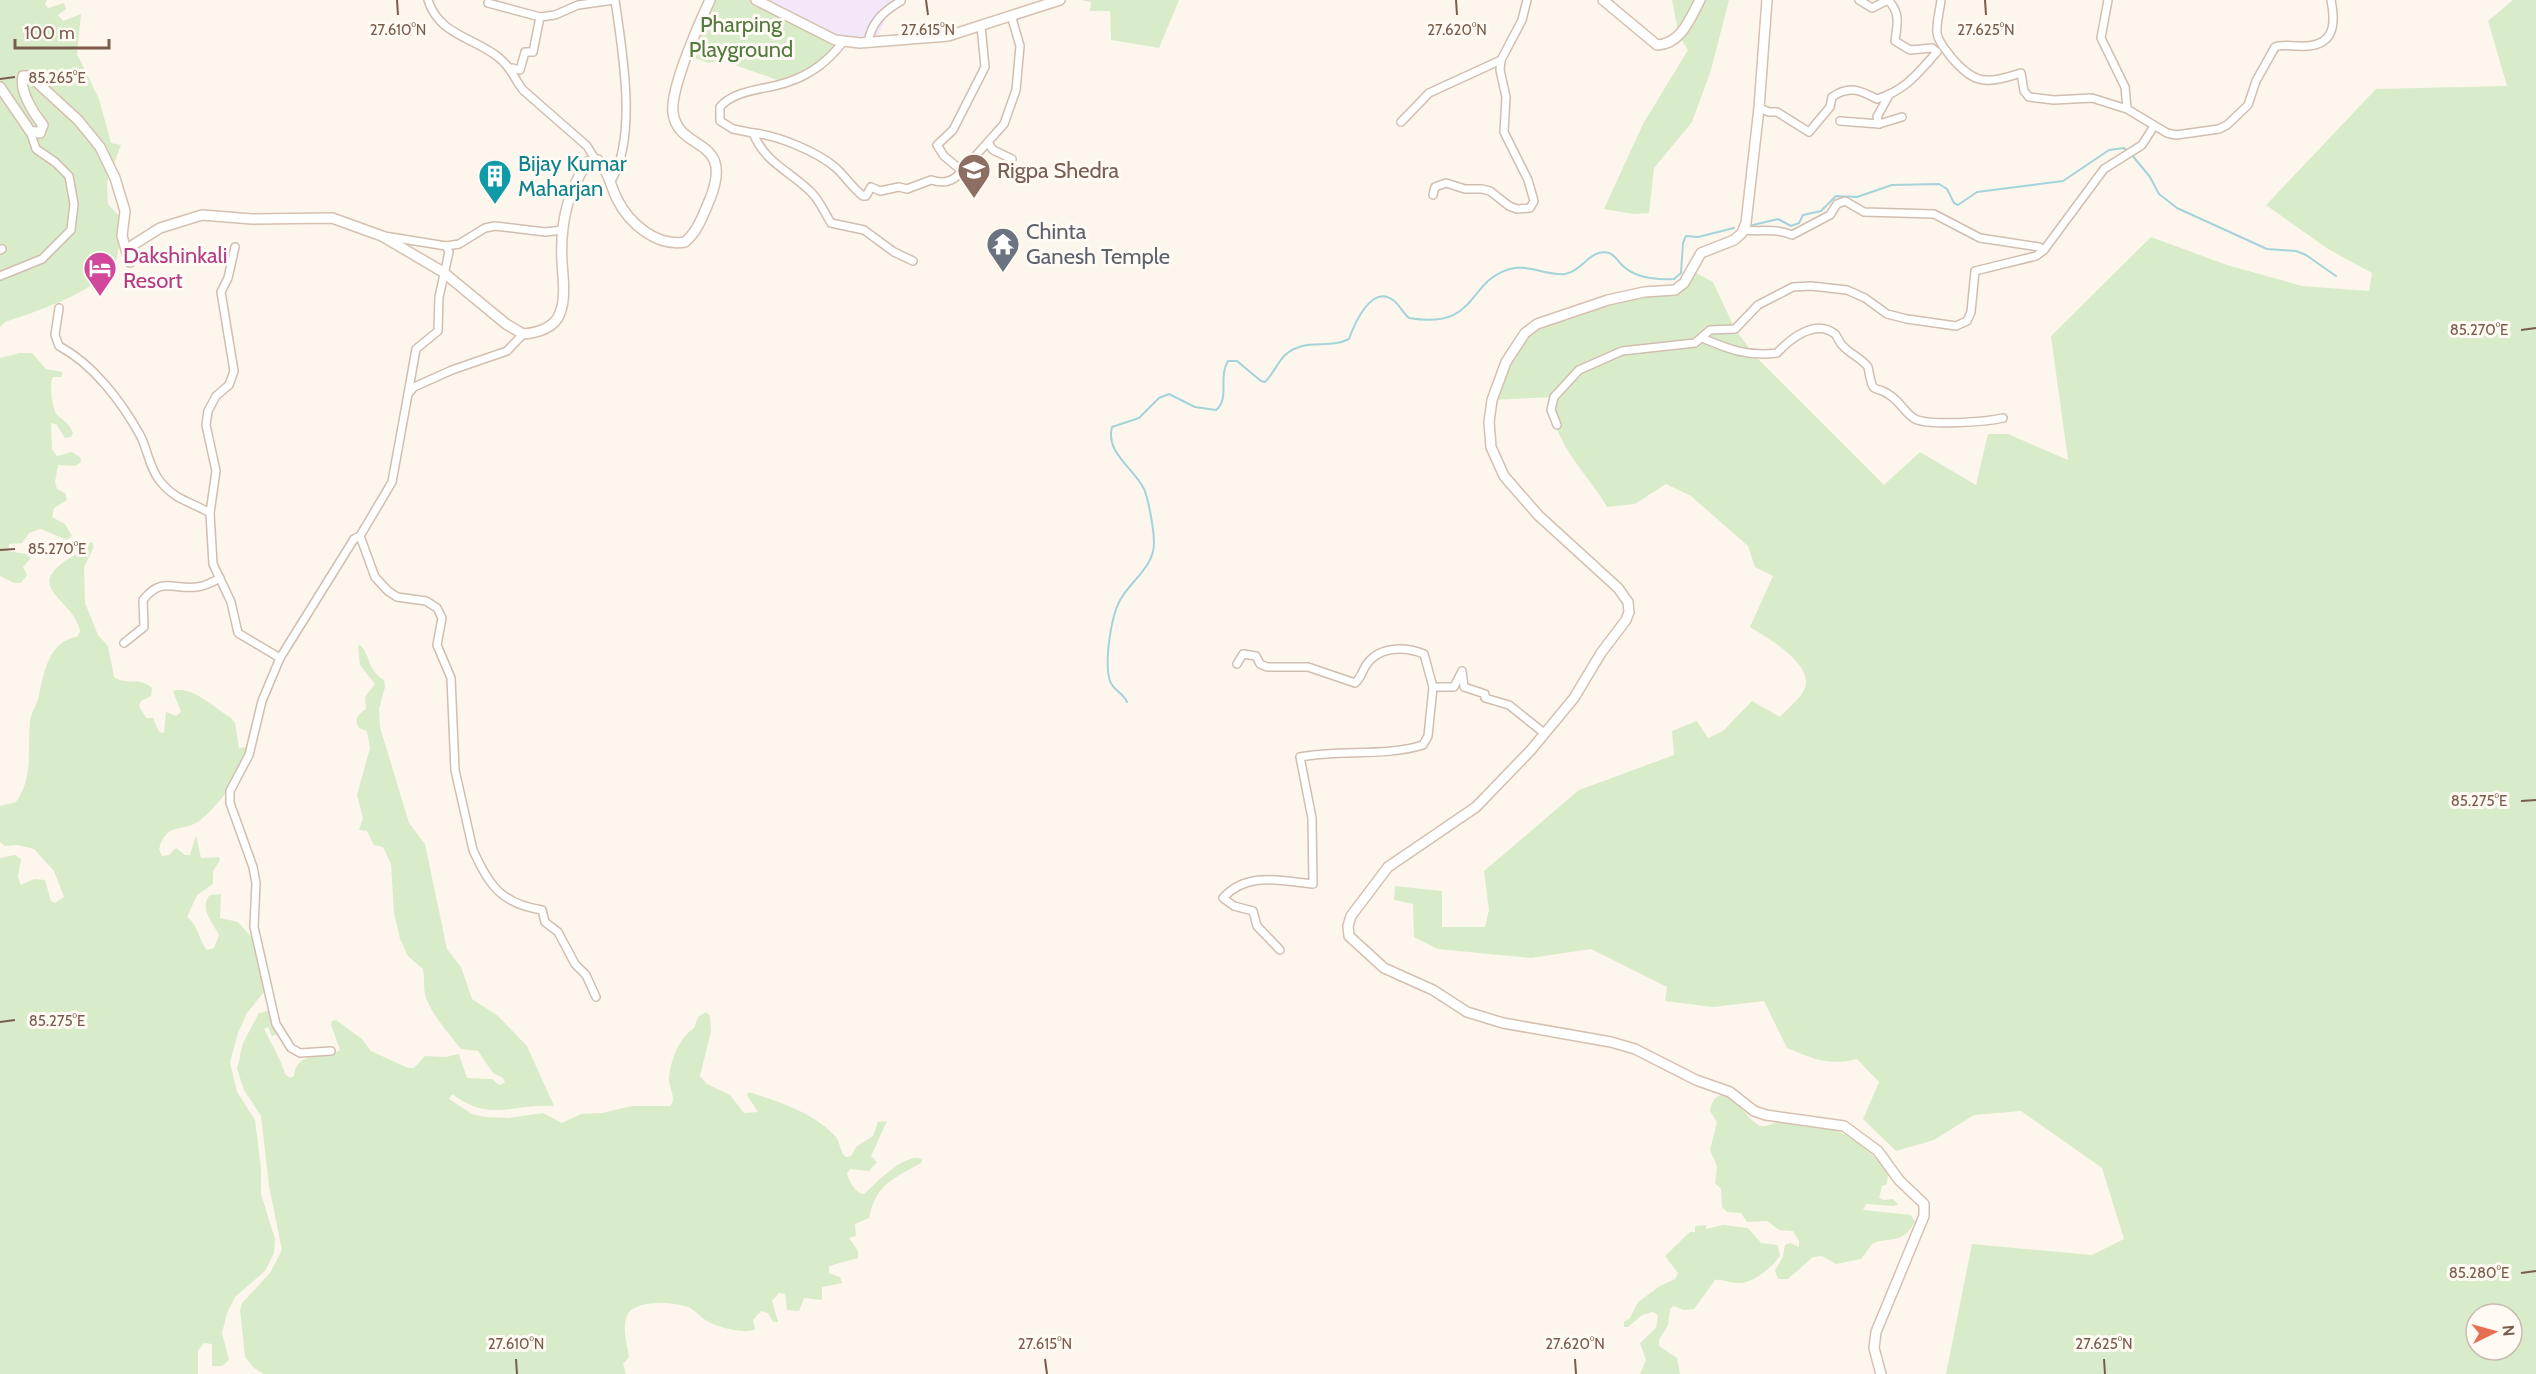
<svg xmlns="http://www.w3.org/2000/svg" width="2536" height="1374" font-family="Cabin,sans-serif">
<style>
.education{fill:#f3e8fa}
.green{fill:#d8ecc9;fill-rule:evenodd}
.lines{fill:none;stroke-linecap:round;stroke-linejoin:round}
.stream{stroke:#a5d3da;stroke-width:2}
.street-casing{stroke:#d1beb0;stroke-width:10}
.secondary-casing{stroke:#d6c0b0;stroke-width:12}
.street{stroke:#fff;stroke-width:7}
.secondary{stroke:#fff;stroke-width:9}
.ticks{fill:none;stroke:#7a5c4d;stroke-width:2}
.labels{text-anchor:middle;stroke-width:6;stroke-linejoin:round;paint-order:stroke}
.park-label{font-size:22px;fill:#537a41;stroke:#fffaf3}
.culture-label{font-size:22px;fill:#0d838f;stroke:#fffaf3;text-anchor:start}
.education-label{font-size:22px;fill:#785e54;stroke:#fffaf3;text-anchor:start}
.worship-label{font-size:22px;fill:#5b616d;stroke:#fffaf3;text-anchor:start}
.hotel-label{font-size:22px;fill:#b23c85;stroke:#fffaf3;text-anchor:start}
.ticks-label{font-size:15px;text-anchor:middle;fill:#7a5c4d;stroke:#fffaf3;stroke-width:6;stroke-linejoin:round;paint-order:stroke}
</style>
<rect width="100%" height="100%" fill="#fdf6ec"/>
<polygon class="education" points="756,0 893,0 876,42 843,42"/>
<g class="green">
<path d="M 0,0 L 47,0 L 45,4 L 48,8 L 64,3 L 66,9 L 58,15 L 63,21 L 81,14 L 77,54 L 99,99 L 111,143 L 121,145 L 107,182 L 108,204 L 120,217 C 120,227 119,249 117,258 C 110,288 32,313 5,322 L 0,327 Z"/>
<polygon points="713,0 756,0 843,42 823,65 783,82 721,60 708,63 693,57"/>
<polygon points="1081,0 1179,0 1159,48 1111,40 1110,11 1090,11 1091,2"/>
<polygon points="1672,0 1729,0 1711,70 1692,122 1654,168 1649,213 1633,214 1604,209 1643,124 1688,50 1679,36"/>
<path d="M 2513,0 L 2536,0 L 2536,1374 L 1946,1374 L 1972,1244 L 2092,1255 L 2124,1239 L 2102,1168 L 2021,1111 L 1974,1115 L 1934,1140 L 1896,1151 L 1863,1119 L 1879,1082 L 1857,1059 C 1828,1066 1814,1059 1787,1048 L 1764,1001 L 1713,1007 L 1665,1001 L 1667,987 L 1591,949 L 1531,958 L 1438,949 L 1414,937 L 1413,904 L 1394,900 L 1395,886 L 1442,891 L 1442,927 L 1485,927 L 1489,910 L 1484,871 L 1579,790 L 1674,755 L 1672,731 L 1697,721 L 1708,738 L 1723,731 L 1752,701 L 1780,717 C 1787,709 1801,698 1805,688 C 1814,664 1766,637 1750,627 L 1773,576 L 1755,567 L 1748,546 L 1691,496 L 1666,484 L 1635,504 L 1607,507 C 1589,474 1546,438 1554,397 L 1492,400 L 1525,333 L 1608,300 L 1675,290 L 1691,270 L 1713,282 L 1735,329 L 1755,356 L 1884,485 L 1920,452 L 1976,485 L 1988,434 L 2008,434 L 2068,460 L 2051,336 L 2151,237 L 2227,265 L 2302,286 L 2369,291 L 2372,273 L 2328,249 L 2266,205 L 2376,89 L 2507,86 L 2488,21 ZM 2476,1314 L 2512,1314 L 2512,1350 L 2476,1350 Z"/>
<path d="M 20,353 L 32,353 L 46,369 L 62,372 L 62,377 L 53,377 C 49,383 52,409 57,415 C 64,421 69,423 73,433 L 71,437 L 65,438 L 56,424 L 51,423 L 52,449 L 57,456 L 72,452 L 80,457 L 81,462 L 75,466 L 58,465 L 55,482 L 57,489 L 65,493 L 67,500 L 54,508 L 52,517 L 65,524 L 72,536 L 67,540 L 41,529 L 29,533 L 22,543 L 9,544 L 8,551 L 26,554 L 31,558 L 23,567 L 27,575 L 21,583 L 14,583 L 0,576 L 0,358 Z"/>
<path d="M 92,542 L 94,547 L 84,567 L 85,603 L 98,635 L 108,646 L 114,677 C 126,686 140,676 152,688 L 151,696 L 141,701 L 139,706 L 146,718 L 153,718 L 159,732 L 164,733 L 166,712 L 176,716 L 181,712 L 173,691 C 190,684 216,709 231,718 L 235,723 L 239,748 L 248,747 C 245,771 218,807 199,821 C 182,833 167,821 159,849 L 162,856 L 169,855 L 176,848 L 185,855 L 190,855 L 196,835 L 201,858 L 219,857 L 220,860 L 213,871 L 213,884 L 197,895 L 187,917 C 199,926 198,939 207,950 L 214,948 L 219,935 C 214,924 198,908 210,895 L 221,894 L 220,918 L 238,922 L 255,941 L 265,984 L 264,992 L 247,1013 L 238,1033 L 230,1062 L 237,1092 L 255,1120 L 261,1168 L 261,1194 L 275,1239 L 274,1253 L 265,1271 L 235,1297 L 227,1313 L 222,1333 L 229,1360 L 222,1366 L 212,1366 L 212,1344 L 204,1343 L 198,1351 L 198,1374 L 0,1374 L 0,858 L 15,855 L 21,859 L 18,877 L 21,885 L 34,879 L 45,880 L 51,901 L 55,903 L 64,897 L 54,871 L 34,849 L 17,845 L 5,846 L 0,842 L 0,806 L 16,802 C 34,777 27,750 30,721 C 31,712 38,704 39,695 C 44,672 49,641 77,637 L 80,632 C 76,599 18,588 73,556 C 80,552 85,545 92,542 Z"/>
<path d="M 360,645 C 371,655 366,669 384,680 L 385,687 L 379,709 L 380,727 L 409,823 L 425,844 L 447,949 L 461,967 L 472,999 L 498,1016 L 527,1046 L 554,1106 C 512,1103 490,1123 452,1094 L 449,1099 L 472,1114 L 485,1117 L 508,1118 L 543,1113 L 562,1123 L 581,1114 L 602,1113 L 632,1106 L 670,1106 C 677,1099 669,1088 669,1079 C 670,1060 680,1037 694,1028 L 698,1017 L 706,1012 L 710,1016 L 711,1031 L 700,1076 L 707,1084 L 730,1095 L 744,1113 L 758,1112 L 747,1095 L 749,1092 C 779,1102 815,1113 836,1137 C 841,1144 839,1152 846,1157 L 851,1156 L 856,1147 L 873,1136 L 878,1122 L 887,1121 L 871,1156 L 877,1162 L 869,1171 L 850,1169 L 847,1173 C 849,1181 855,1193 864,1194 C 876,1183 905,1152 922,1159 L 921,1163 C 893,1179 876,1184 869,1218 L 855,1224 L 856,1236 L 849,1238 L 858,1251 L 858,1258 L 829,1266 L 829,1273 L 840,1277 L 842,1283 L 822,1287 L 822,1300 L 804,1298 L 799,1311 L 787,1310 L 785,1294 L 779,1293 L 772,1301 L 778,1322 L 773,1322 L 768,1313 L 761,1311 L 753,1320 L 755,1329 C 745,1335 717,1327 707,1321 C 700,1317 695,1310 688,1307 C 674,1302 634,1299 627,1316 C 622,1329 627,1344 629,1357 L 623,1364 L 626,1374 L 264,1374 L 254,1368 L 245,1357 L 240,1310 L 242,1303 L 270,1273 L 282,1250 L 269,1186 L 261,1116 L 244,1090 L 237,1069 L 243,1043 L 259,1013 L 268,1011 L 276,1035 L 272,1036 L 268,1027 L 264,1029 C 272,1045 280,1057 285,1074 L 290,1078 L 294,1076 C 296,1050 324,1060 340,1050 L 331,1025 L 332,1021 L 336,1020 L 362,1039 L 371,1051 L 408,1068 L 414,1068 L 425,1056 L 446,1057 L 459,1054 L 467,1078 L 492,1079 L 499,1085 L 505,1083 L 503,1078 L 493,1073 L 478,1051 L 461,1049 C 450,1035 433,1016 426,998 C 423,990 425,978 423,969 L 408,956 L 400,939 L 394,913 L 391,864 L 383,847 L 374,845 L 367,831 L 359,830 L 363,818 L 357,795 L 370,748 L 367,731 L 359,728 C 353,719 359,714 366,709 L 365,697 L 375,684 L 360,665 L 358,646 Z"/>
<path d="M 1723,1095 C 1740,1101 1745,1117 1760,1126 C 1769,1127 1775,1121 1783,1121 C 1825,1119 1865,1139 1888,1174 L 1887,1184 L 1882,1186 L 1879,1198 L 1884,1200 L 1893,1199 L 1898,1204 L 1894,1206 L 1866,1204 L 1863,1210 L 1911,1215 L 1915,1222 C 1900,1247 1891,1235 1872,1244 L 1861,1259 L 1836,1264 L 1822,1256 L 1813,1257 L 1788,1279 L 1778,1279 L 1775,1271 L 1783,1256 L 1785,1245 L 1790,1243 L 1799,1247 L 1799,1241 L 1793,1231 L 1779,1230 L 1767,1221 L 1747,1222 L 1741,1213 L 1727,1212 L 1722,1207 L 1721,1189 L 1715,1183 L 1717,1166 L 1710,1150 L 1717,1122 L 1710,1111 C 1711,1104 1714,1095 1723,1095 Z"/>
<path d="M 1706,1225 L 1706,1229 L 1723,1225 L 1748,1228 L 1761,1243 L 1778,1245 L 1780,1256 C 1772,1267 1753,1284 1738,1283 C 1729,1283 1724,1279 1715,1280 L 1694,1309 L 1684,1310 L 1674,1306 L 1670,1309 L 1668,1325 L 1659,1340 L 1659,1346 L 1677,1358 L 1680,1374 L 1640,1374 L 1646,1360 L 1640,1343 L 1656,1328 L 1658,1315 L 1653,1312 L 1642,1315 L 1628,1327 L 1624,1327 L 1624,1322 L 1630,1318 L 1638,1302 L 1660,1286 L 1675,1279 L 1678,1273 L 1665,1256 L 1690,1232 L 1695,1232 L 1695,1226 Z"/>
</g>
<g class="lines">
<g class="stream">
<polyline points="2132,155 2150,177 2159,194 2177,208 2267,249 2296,251 2306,255 2336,276"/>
<polyline points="1753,225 1778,219 1791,226 1799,223 1803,215 1821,211 1836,196 1857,197 1892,185 1939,184 1947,189 1954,203 1958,205 1977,192 2063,181 2109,150 2124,148 2127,151"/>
<path d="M 1127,702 C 1123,693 1113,690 1110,681 C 1104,662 1111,613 1122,597 C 1133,579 1154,566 1154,543 C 1154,532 1149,500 1144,489 C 1134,468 1105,453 1112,427 L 1139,418 L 1159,398 L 1169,394 L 1195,407 L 1216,410 C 1230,399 1218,377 1228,361 L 1237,361 L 1261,381 L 1265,382 C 1273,374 1278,362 1285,355 C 1305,337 1328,350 1349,339 C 1354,325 1371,284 1393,300 C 1399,304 1403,313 1409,318 C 1479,330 1466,281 1510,269 C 1528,264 1547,276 1565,274 C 1583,271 1590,248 1609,253 C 1615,255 1617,260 1622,265 C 1635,278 1656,280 1674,279 L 1681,273 L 1683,243 L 1686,236 L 1698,237 L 1734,228"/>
</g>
<defs>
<g id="street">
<path d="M 428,0 C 439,35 473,37 498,57 C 512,68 513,77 523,90 L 587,146 L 595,159"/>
<path d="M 1941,0 C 1940,10 1936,23 1937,33 C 1938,42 1946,50 1951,57 C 1975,85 1986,84 2021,73 L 2024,91 L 2029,97 L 2054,100 L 2092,98 L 2127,109 L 2125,87 L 2101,38 L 2108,0"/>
<polyline points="488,3 540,17"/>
<polyline points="981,26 985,67 953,130 937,145 944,156 962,171 1004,124 1016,90 1020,46 1011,15"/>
<path d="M 843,42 C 828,61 812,74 788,82 C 766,90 735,89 720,107 L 720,121 L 733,129 L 753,133 C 765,163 790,171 811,192 C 820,201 824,212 831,223 L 864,230 L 894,252 L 913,261"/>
<path d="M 868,43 C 871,22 884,11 901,1"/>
<polyline points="512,68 520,70 525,52 533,52 540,17 555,15 578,5 614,0"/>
<polyline points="1889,95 1877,117 1879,124 1902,117"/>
<path d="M 1759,108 L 1769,112 L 1777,112 L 1809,132 L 1830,107 L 1832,97 C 1849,85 1860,90 1877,99 C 1906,90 1917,74 1937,52 L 1932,48 L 1910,50 L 1895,41 C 1897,25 1901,13 1888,0 L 1872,8 L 1859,0"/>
<path d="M 2127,109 L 2167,133 L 2176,135 L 2219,129 L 2227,125 L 2248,105 L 2256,81 L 2275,47 C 2282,44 2291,46 2298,46 C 2332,48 2337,29 2331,0"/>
<polyline points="1840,121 1879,124"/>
<polyline points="1401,122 1429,93 1501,60"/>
<path d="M 753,133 C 777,135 818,152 836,168 C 846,177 852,188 863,196 L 866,196 L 871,187 L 880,191 L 899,187 L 907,189 L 931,180 C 944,184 953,182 962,171"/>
<polyline points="989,144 993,150 1012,159"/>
<path d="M 611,181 C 638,137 622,49 615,0"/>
<polyline points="1433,195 1435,187 1446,183 1465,189 1482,189 1490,191 1509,206 1517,209 1530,208 1534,201 1528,180 1504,132 1506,97 1500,70 1501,60 1522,20 1527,0"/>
<path d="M 1744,230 C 1761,232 1776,228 1792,235 L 1830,215 L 1837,204 L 1845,201 L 1864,212 L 1934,214 L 1980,238 L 2039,247 L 2044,250"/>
<polyline points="384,236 446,246 459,244 485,228 495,226 545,232 563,230"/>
<polyline points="0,250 2,249"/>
<polyline points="0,276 42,259 71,230 74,204 69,176 55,162 36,149 30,131"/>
<path d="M 59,308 L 55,335 L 59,346 C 93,364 121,401 140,435 C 148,450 149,468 160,481 C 176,501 190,501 210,513 L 213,564 L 231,602 L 238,633 L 280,658"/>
<path d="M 1702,338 C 1728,349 1748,357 1777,353 C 1789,340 1815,318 1835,334 C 1838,337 1839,343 1843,346 C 1850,354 1861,358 1868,367 C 1874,400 1873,382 1891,396 C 1900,402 1906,414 1915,419 C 1930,426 1986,422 2003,418"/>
<polyline points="408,394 416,349 438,331 439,297 449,252 446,246"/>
<polyline points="1557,425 1551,410 1554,397 1579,370 1622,351 1695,343 1710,330 1735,329 1758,305 1793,287 1811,286 1847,290 1865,298 1887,314 1907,319 1956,326 1967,321 1971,312 1975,271 2036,256 2044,250 2104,169 2142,145 2154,126"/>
<polyline points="210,513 216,471 206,425 208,411 216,396 229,385 234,371 221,292 228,278 235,247"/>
<path d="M 360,536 L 375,577 L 388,591 L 397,597 L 426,601 L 437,608 L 442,618 L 437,645 L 451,678 L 455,770 L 473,850 C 489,886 502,904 542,910 L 545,922 L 558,932 L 575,964 L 586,975 L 596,997"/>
<path d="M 124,643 L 144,627 L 143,600 C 162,576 173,590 197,587 C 205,586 213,582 220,578"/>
<path d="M 1237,664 L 1243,654 L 1256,656 L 1260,664 L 1267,667 L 1308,667 L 1355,683 C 1361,678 1361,674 1365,667 C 1377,646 1404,646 1424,654 L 1433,687 L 1454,687 L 1462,671 L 1464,687 L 1485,694 L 1485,698 L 1509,705 L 1544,733"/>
<path d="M 1280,950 L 1257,926 L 1253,911 L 1234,906 L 1223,898 C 1247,871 1281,881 1313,884 L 1312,818 L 1300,757 C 1341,749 1384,757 1423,745 L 1428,736 L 1433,687"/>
<polyline points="331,1051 300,1053 291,1048 276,1024 254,927 256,883 253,867 230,803 230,791 249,755 262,701 280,658 354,539 360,536 392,482 408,394 414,387 452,370 507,351 523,334"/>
</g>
<g id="secondary">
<polyline points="756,0 835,40 860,43 948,36 1060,0"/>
<path d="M 1603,0 L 1657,45 C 1681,44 1690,19 1700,0"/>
<polyline points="1767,0 1759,108 1746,223 1742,233 1734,240 1701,253 1684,283 1675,290 1644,292 1608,300 1537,324 1525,333 1506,362 1492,400 1489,422 1491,447 1504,476 1538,515 1618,588 1628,602 1629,612 1626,620 1601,653 1574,698 1531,750 1476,807 1388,867 1351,916 1348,926 1349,936 1384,968 1433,990 1467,1012 1503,1023 1611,1042 1635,1049 1696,1080 1730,1092 1754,1111 1766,1115 1844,1126 1878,1151 1899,1180 1924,1204 1924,1216 1876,1332 1874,1348 1881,1374"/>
<path d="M 0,87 L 30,131 L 40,133 L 43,125 C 34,114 19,91 23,76 L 30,76 L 78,120 L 100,147 L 115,178 L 125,211 L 122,236 L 129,260"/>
<path d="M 130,262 L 133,245 L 160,228 L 202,215 L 252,219 L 332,218 L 382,236 L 443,272 L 506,324 L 523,334 C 537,333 555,328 560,313 C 566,298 563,278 562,262 C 560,227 567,191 588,162 L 598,160 C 609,172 610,185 617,199 C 629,223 656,247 685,242 C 698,231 703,215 710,199 C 735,136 679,153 673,113 C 670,89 699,23 710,0"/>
</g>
</defs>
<use href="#street" class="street-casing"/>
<use href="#secondary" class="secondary-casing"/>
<use href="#street" class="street"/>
<use href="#secondary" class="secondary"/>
</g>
<path class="ticks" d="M 397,0 L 398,15M 926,0 L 928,15M 1456,0 L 1457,15M 1985,0 L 1986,15M 0,79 L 15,77M 2521,330 L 2536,328M 0,550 L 15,549M 2521,801 L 2536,800M 0,1022 L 15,1020M 2521,1273 L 2536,1271M 516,1359 L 517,1374M 1045,1359 L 1047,1374M 1575,1359 L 1576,1374M 2104,1359 L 2105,1374"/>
<defs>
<symbol id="university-pin" viewBox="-11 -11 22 30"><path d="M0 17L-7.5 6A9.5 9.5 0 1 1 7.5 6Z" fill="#8d6e63" stroke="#fffaf3"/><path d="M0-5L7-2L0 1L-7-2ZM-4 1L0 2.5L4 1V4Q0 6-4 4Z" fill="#fff"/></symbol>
<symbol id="building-pin" viewBox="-11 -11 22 30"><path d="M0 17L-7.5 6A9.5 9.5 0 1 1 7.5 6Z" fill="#0f9aa8" stroke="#fffaf3"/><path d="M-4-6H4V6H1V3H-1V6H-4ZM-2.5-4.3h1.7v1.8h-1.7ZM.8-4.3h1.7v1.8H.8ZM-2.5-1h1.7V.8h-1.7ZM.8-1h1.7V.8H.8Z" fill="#fff"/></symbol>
<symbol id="temple-pin" viewBox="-11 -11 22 30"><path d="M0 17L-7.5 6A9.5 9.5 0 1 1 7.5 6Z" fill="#6b7280" stroke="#fffaf3"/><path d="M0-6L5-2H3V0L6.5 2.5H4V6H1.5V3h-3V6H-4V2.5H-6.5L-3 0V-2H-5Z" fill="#fff"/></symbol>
<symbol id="hotel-pin" viewBox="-11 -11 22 30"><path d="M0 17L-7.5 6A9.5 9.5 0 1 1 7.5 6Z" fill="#d1479c" stroke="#fffaf3"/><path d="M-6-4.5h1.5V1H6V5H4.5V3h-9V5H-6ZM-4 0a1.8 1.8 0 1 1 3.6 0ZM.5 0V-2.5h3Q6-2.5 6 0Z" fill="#fff"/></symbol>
</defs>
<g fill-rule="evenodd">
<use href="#university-pin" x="955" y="151" width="38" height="52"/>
<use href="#building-pin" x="476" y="157" width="38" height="52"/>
<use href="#temple-pin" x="984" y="225" width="38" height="52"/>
<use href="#hotel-pin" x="81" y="249" width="38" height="52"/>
</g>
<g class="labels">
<g class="park-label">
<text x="741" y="32">Pharping<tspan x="741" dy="25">Playground</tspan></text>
</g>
<g class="culture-label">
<text x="518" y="171">Bijay Kumar<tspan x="518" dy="25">Maharjan</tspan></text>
</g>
<g class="education-label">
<text x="997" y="178">Rigpa Shedra</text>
</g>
<g class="worship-label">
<text x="1026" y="239">Chinta<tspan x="1026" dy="25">Ganesh Temple</tspan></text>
</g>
<g class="hotel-label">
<text x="123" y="263">Dakshinkali<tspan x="123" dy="25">Resort</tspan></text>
</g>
</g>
<g class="ticks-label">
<text x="398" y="35">27.610°N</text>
<text x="928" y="35">27.615°N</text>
<text x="1986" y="35">27.625°N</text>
<text x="1457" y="35">27.620°N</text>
<text x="57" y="83">85.265°E</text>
<text x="2479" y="335">85.270°E</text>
<text x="57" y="554">85.270°E</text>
<text x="2479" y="806">85.275°E</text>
<text x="57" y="1026">85.275°E</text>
<text x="2479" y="1278">85.280°E</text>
<text x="516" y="1349">27.610°N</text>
<text x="1045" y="1349">27.615°N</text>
<text x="1575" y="1349">27.620°N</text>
<text x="2104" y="1349">27.625°N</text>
</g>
<g transform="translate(2494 1332) rotate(85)"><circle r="28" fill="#fffaf3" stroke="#cabbb1" stroke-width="1.5"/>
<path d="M0-4.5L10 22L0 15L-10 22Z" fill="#e76f51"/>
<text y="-9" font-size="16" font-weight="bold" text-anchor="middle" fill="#7a5c4d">N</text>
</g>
<path d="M15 39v9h94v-9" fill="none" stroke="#7a5c4d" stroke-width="3"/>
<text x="24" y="39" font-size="18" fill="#7a5c4d" stroke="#fffaf3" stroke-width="4.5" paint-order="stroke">100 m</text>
</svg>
